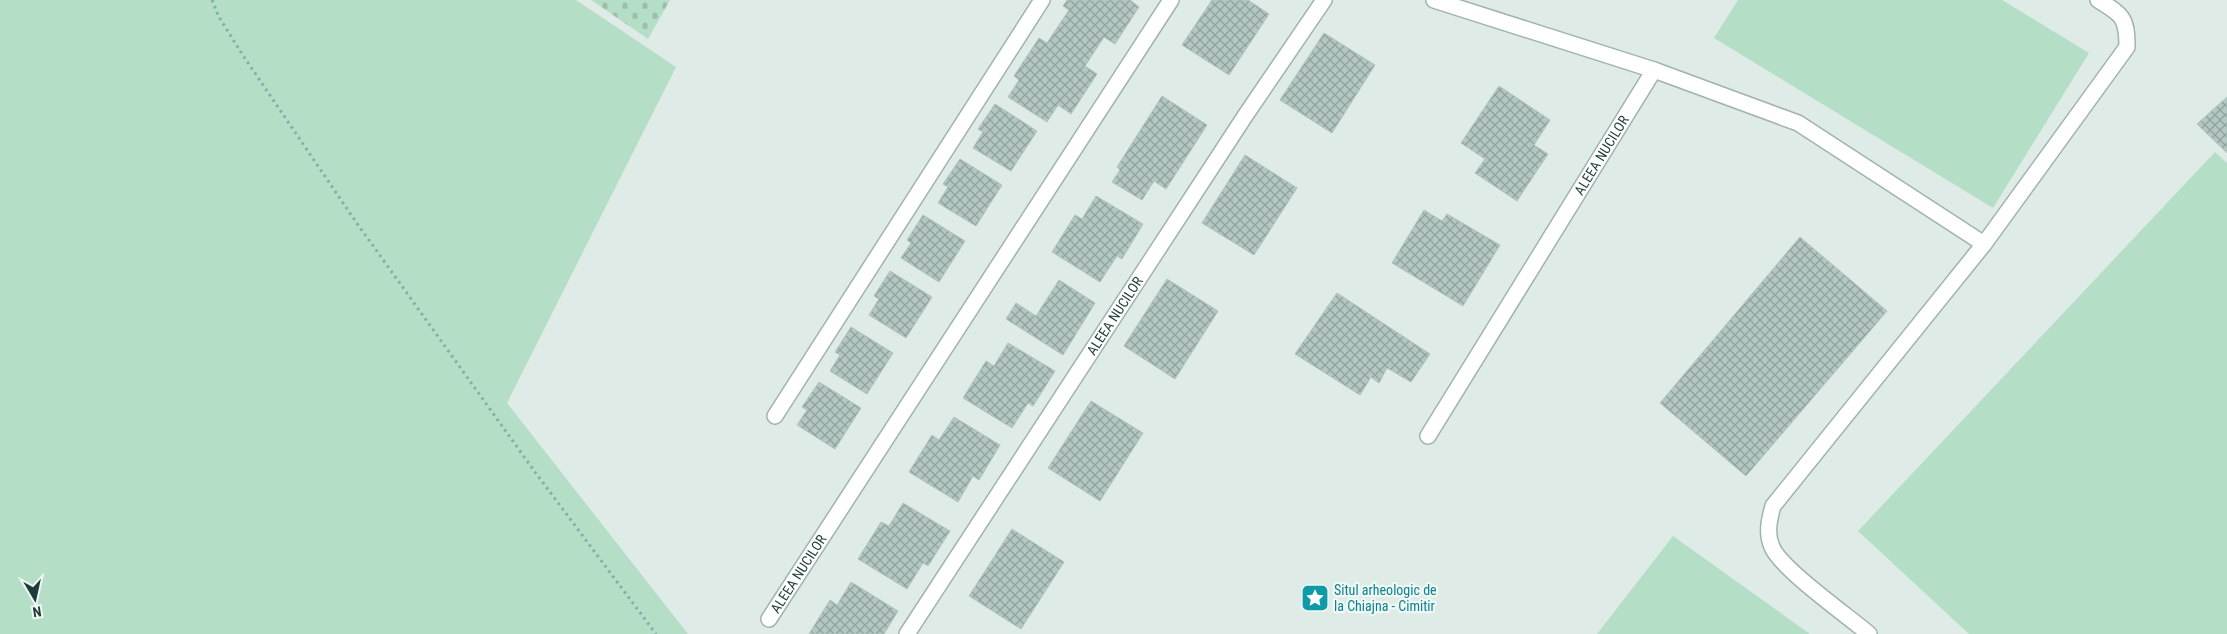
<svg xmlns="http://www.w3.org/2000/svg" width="2227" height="634" font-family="'Roboto Condensed',sans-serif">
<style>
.green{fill:#b5dec7}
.cemetery{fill:url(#cemetery-stones)}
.building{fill:url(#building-cross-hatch);stroke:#b0c5c0}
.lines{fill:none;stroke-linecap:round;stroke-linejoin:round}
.lane-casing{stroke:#a1b3af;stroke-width:18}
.street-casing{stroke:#a1b3af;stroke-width:18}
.path{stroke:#7cb1a9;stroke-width:3;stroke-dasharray:2.5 4;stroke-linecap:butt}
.lane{stroke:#fff;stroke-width:15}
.street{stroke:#fff;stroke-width:15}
.labels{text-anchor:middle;stroke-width:4.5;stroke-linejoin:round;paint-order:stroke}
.street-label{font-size:14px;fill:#1e3c39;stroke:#eff8f5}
.culture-label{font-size:14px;fill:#0d838f;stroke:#eff8f5;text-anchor:start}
</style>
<defs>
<pattern id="cemetery-stones" width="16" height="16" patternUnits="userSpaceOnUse" patternTransform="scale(1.25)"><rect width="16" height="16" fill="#b5dec7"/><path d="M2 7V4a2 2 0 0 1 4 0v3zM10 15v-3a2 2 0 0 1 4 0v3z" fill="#9bbfac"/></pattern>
<pattern id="building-cross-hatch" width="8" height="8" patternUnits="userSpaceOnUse" patternTransform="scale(1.25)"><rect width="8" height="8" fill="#b3c6c1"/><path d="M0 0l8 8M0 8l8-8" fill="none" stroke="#91a29e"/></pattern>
</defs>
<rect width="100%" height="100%" fill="#deebe7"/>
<g class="green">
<polygon points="0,0 576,0 676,67 507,403 688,634 0,634"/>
<polygon points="1738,0 2002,0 2089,53 1993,208 1714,38"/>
<polygon points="2215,152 2227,163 2227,634 1969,634 1858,531"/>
<polygon points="1673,536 1810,634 1597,634"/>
</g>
<polygon class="cemetery" points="591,0 670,0 648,39"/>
<g class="building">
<polygon points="1067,0 1130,0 1139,7 1115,44 1104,37 1085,66 1097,74 1071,114 1058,105 1047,122 1008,97 1019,80 1014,76 1039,38 1047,43 1069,10 1063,6"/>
<polygon points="1212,0 1248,0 1269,14 1229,75 1182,45"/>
<polygon points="1324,33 1375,65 1332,133 1280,100"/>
<polygon points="1499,86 1550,120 1534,145 1548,154 1517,201 1475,173 1485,159 1461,143"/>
<polygon points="1162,96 1207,125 1166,189 1154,181 1142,200 1112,182 1120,170 1117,167"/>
<polygon points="2227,97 2227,153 2197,124"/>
<polygon points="995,104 1037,131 1011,171 973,148 983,132 978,129"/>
<polygon points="1245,155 1297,188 1254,255 1202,223"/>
<polygon points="960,159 1002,185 976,226 938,203 948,187 943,184"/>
<polygon points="1096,196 1143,224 1122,259 1117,256 1100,282 1052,252 1075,215 1082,219"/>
<polygon points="1424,210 1442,221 1447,214 1500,245 1463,306 1392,263"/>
<polygon points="923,215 965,241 939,282 901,258 911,243 907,240"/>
<polygon points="1800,237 1887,311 1746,476 1660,403"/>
<polygon points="890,271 932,297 906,338 869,315 879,299 874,296"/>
<polygon points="1167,279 1218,311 1175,379 1124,346"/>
<polygon points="1059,280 1095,303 1063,355 1006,319 1016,303 1036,316"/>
<polygon points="1337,293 1430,354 1411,382 1387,368 1379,383 1371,377 1360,395 1295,354"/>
<polygon points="851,327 893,353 867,394 830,371 840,355 835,352"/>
<polygon points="1008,343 1055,371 1033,406 1028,403 1012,428 963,398 986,361 994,366"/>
<polygon points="819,382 861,408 835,449 797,425 807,410 802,407"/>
<polygon points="1091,401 1143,433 1100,501 1048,468"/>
<polygon points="954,417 1000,445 979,480 973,476 958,502 909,472 932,435 939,440"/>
<polygon points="903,503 950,531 928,566 923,563 907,589 858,559 881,522 889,526"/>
<polygon points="1012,529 1064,562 1021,629 969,596"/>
<polygon points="851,582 898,611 884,634 809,634 830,600 837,605"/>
</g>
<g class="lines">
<defs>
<g id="lane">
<polyline points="1654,70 1798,123 1984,244"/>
<path d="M 1869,634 C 1848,616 1781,569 1772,547 C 1766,534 1769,520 1773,506 L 1984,244 L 2127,47 C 2127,18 2123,15 2098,0"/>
</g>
<g id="street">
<polyline points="775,416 1042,0"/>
<path id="s1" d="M 1428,436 L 1654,70 L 1434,0"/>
<path id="s2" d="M 769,619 L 1171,0"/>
<path id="s3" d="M 907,634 L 1245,116 L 1324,0"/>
</g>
</defs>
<use href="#lane" class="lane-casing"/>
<use href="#street" class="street-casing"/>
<polyline class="path" points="212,0 219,17 244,57 356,222 535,472 656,634"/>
<use href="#lane" class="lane"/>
<use href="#street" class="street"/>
</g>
<defs>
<symbol id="sight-square" viewBox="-11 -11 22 22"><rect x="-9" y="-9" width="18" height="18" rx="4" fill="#0f9aa8" stroke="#eff8f5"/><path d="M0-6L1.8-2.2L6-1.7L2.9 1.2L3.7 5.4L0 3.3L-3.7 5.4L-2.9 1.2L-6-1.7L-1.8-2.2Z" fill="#fff"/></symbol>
</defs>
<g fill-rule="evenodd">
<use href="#sight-square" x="1299" y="582" width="32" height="32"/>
</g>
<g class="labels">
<g class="street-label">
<text dy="5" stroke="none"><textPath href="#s1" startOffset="330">ALEEA NUCILOR</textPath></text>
<text dy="5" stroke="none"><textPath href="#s3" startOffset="380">ALEEA NUCILOR</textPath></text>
<text dy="5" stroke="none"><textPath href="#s2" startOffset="54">ALEEA NUCILOR</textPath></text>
</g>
<g class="culture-label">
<text x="1334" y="595">Situl arheologic de<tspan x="1334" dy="16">la Chiajna - Cimitir</tspan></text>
</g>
</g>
<g transform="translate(35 599) rotate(171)" stroke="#eff8f5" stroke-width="4" paint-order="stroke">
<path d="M0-4L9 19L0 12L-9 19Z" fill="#1e3c39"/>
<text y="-8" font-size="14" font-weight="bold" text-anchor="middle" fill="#1e3c39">N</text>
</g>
</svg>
